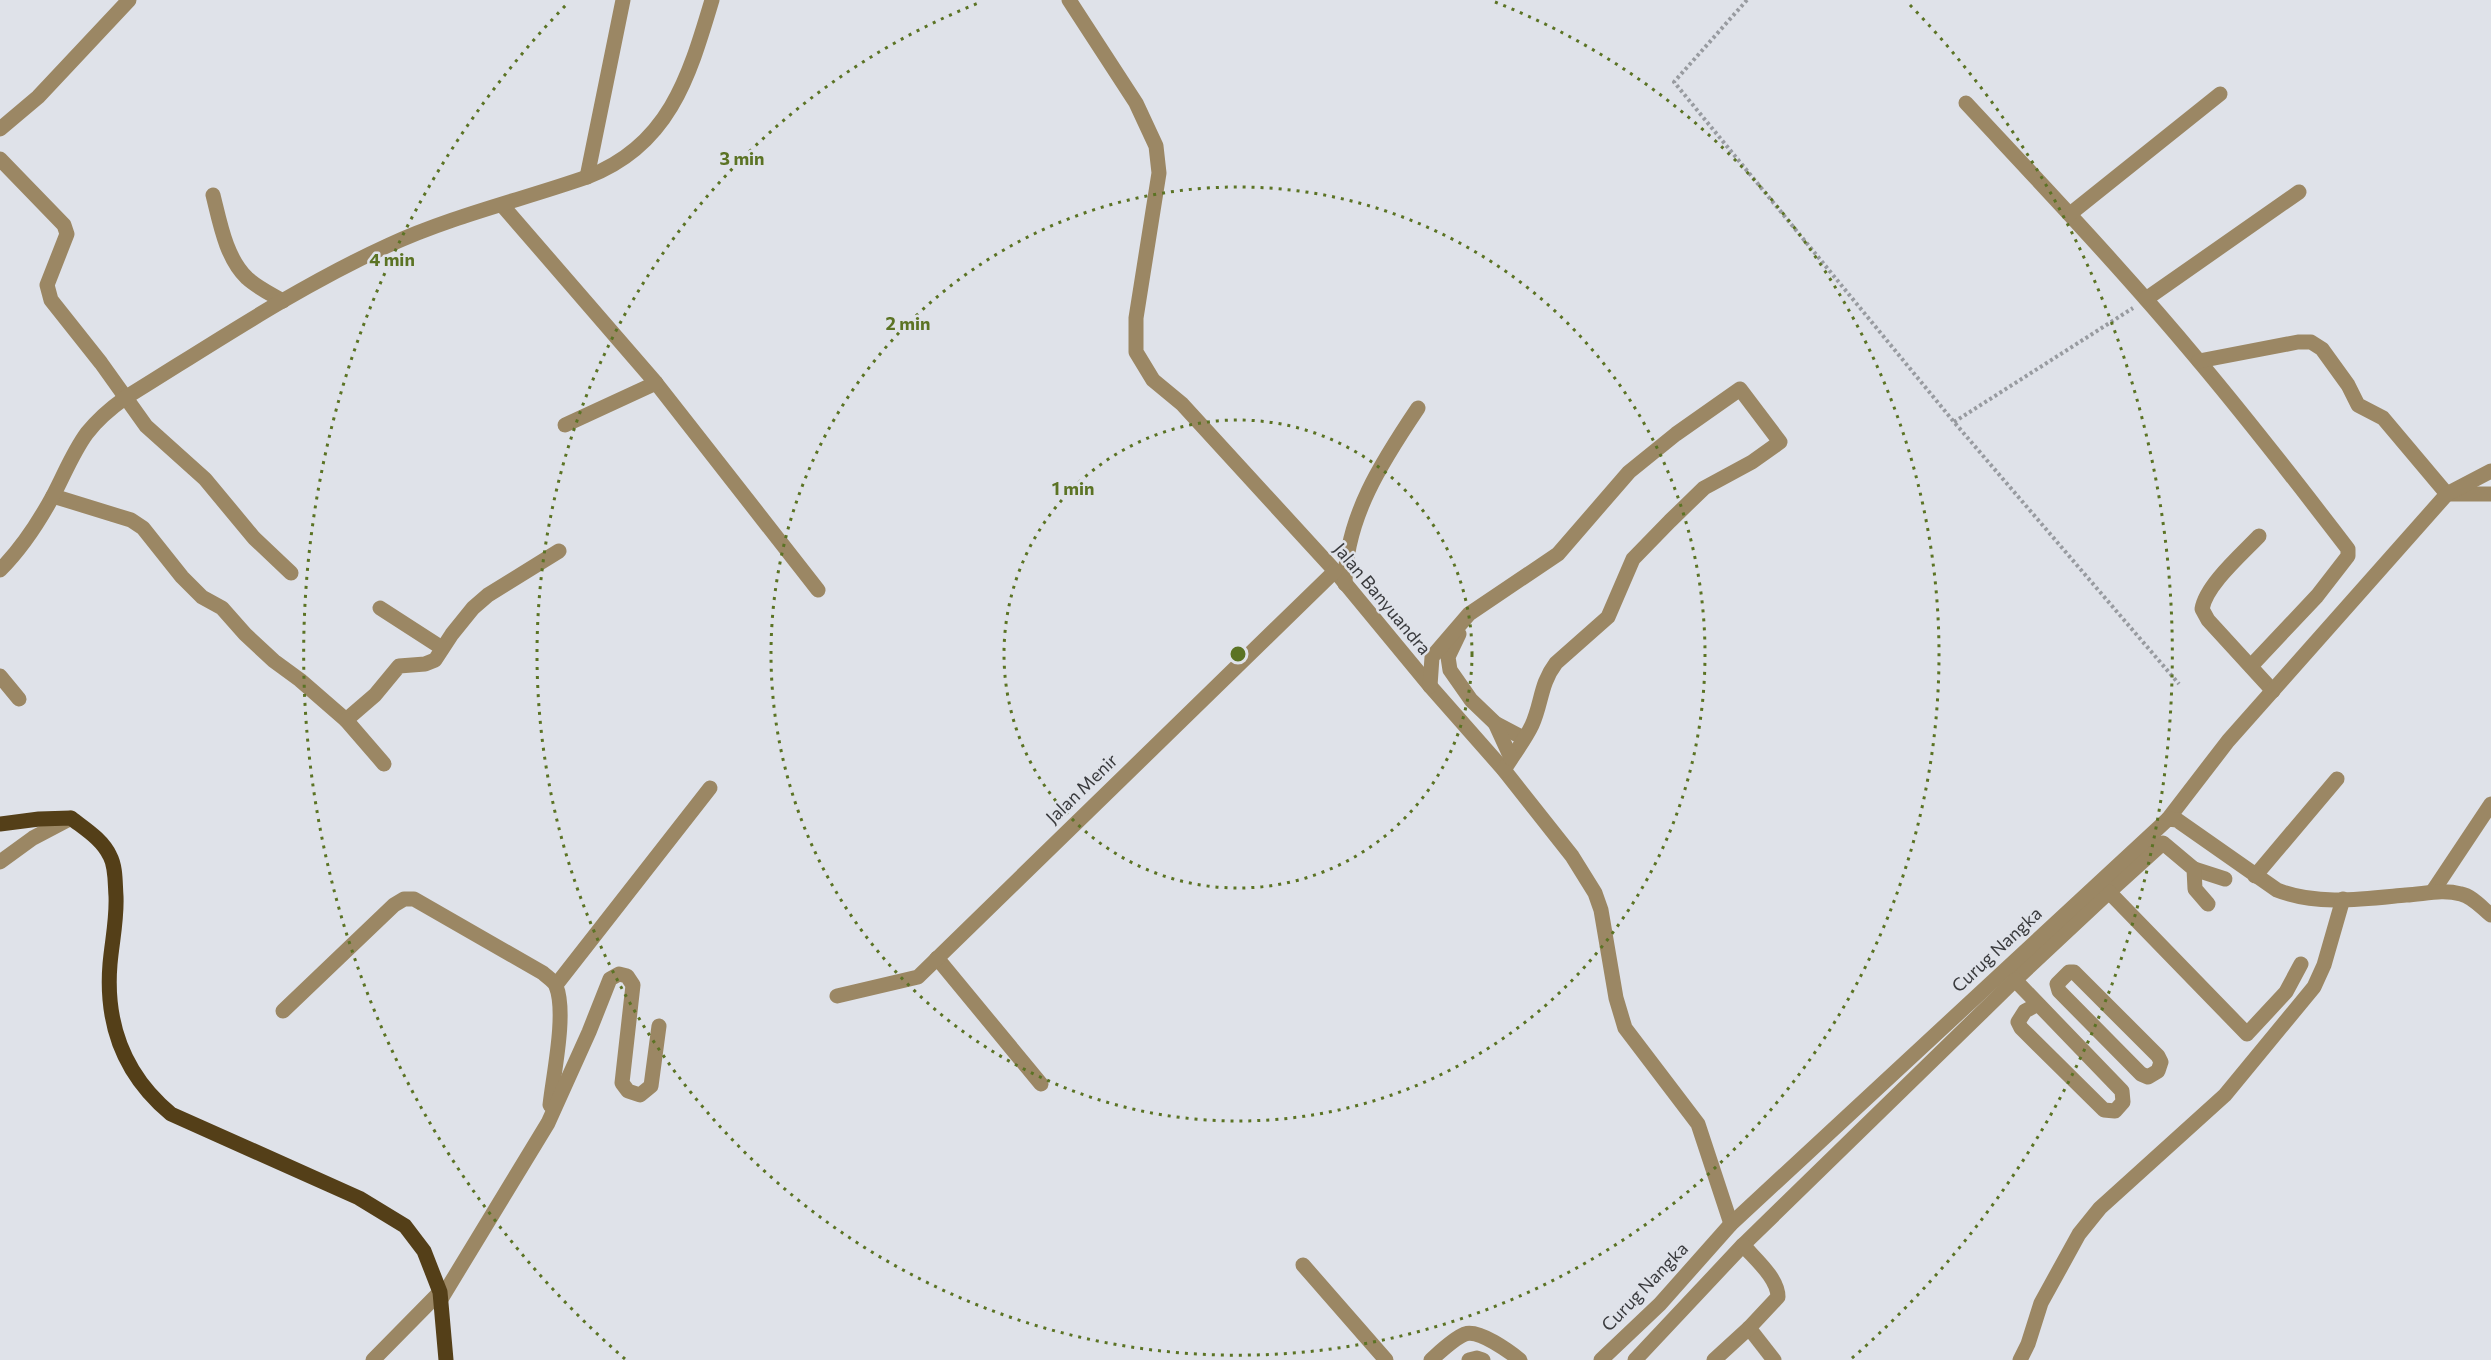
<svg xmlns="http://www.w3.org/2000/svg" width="2491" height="1360" font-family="Commissioner,sans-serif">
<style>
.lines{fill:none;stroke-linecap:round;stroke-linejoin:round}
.path{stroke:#989ba0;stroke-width:4;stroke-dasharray:3 3;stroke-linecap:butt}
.minor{stroke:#9b8764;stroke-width:15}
.major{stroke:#543f18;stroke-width:15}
.ring{fill:none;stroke:#5b7324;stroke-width:3;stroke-dasharray:3 6}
.labels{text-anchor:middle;stroke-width:5;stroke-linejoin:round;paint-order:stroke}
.street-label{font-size:18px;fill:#3a3b3e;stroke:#dfe2e9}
.centre{fill:#5b7324;stroke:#dfe2e9;stroke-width:3}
.ring-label{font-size:18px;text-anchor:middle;font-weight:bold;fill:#5b7324;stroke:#dfe2e9;stroke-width:5;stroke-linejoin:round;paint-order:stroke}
</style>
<rect width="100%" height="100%" fill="#dfe2e9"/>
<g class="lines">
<g class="path">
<polyline points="1747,0 1674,82 1954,422 2179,684"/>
<polyline points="1954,422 2133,308"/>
</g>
<g class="minor">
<polyline points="1069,0 1136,103 1156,146 1159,173 1136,318 1136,352 1153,380 1182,404 1335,571 1430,686 1504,770 1572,856 1595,893 1601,910 1616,998 1625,1028 1698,1124 1731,1224"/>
<path d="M 1966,103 C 2045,188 2124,271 2198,360 C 2250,422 2299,485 2348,549 L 2348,556 L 2317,596 L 2251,666"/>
<polyline points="0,129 38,97 129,0"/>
<polyline points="0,159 64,225 67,234 47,285 51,300 101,363 146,426 205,479 254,538 291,573"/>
<polyline points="587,177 623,0"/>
<path d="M 213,195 C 220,223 226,258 247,278 C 258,288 271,294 283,301"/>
<polyline points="502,205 656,383 818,590"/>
<polyline points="2070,214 2220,94"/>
<polyline points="2146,299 2299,192"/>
<polyline points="2199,361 2298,342 2311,342 2322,349 2348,385 2358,405 2383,418 2447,494 2491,494"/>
<polyline points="565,425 656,383"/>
<polyline points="53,496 131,520 143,528 182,577 202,597 222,608 245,634 274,661 300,680 346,720 375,695 399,666 425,664 435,660 452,634 473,608 488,595 559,551"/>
<path d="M 2259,536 C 2242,554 2206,585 2202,609 L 2208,620 L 2273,691"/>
<path d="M 0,570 C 21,549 40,520 54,494 C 65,473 73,452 87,433 C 98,419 111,408 125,398 C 211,345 297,287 389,245 C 452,216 521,200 587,177 C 669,146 689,77 712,0"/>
<path d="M 1345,584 C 1345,518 1383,460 1418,408"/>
<polyline points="380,608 442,648"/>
<polyline points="1459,634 1448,657 1450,670 1471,700 1495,723 1523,738"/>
<polyline points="0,676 19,699"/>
<path d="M 1430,686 L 1432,657 L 1469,614 L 1558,554 L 1629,472 L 1676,434 L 1740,389 L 1780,442 L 1752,462 L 1704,488 L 1670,521 L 1633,559 L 1608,617 L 1556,663 C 1540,684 1542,703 1532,725 C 1525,740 1513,755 1504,770"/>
<polyline points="346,720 384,764"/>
<polyline points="1495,723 1511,758"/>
<polyline points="2168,819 2228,741 2447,494 2491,471"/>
<polyline points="0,862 33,838 71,818"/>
<polyline points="2194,869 2225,879"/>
<polyline points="2255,876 2337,779"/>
<polyline points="2433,891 2491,804"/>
<polyline points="2109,892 2163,843 2194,869 2195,889 2208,904"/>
<polyline points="937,958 1041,1084"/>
<polygon points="2069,972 2074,972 2158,1056 2161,1062 2158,1071 2148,1077 2141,1074 2059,991 2057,984"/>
<polyline points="2015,980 2109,892 2247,1034 2286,992 2301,964"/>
<polyline points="556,985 710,788"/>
<polyline points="837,996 918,977 1335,571"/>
<path d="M 283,1011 L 394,905 L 404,899 L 414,899 L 543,973 C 547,977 554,981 556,986 C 567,1013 553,1076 550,1105"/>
<polyline points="1303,1265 1386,1360"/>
<polyline points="441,1299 548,1123 589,1032 610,979 619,974 627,976 633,985 622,1083 628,1091 640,1095 651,1086 659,1026"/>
<polyline points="1749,1328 1774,1360"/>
<polyline points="373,1360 440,1292"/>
<path d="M 1431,1360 C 1441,1351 1453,1339 1465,1334 C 1479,1329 1510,1352 1520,1360"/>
<polyline points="1469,1360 1477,1358 1483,1360"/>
<path d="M 1601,1360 L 1660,1304 L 1731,1224 L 2168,819 L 2177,820 L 2277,890 C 2317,906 2364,899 2406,895 C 2425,894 2442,889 2461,894 C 2472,896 2482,908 2491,915"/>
<polyline points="1635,1360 1743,1245 2015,980 2122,1091 2123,1102 2115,1111 2104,1110 2021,1028 2018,1022 2025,1011 2038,1004"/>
<path d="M 1714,1360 L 1749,1328 L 1778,1297 C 1778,1278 1755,1259 1743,1245"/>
<polyline points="2020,1360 2028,1344 2041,1303 2079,1234 2100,1208 2225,1095 2314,987 2324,965 2343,899"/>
</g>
<path class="major" d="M 0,824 L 39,819 L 71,818 C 85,829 102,839 110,856 C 116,867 115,884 116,896 C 117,920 112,941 110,964 C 105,1025 124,1075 171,1114 L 359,1198 L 405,1226 L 424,1251 L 440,1292 L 446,1360"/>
</g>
<g class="ring">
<circle cx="1238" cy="654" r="234"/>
<circle cx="1238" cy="654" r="467"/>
<path d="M1495 2A701 701 0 1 1 981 2"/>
<path d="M625 1359A934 934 0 0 1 566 5M1910 5A934 934 0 0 1 1851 1359"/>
</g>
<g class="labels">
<g class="street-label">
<text transform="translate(1382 599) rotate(50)" y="6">Jalan Banyuandra</text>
<text transform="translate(1082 789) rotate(-44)" y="6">Jalan Menir</text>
<text transform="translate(1997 950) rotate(-43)" y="6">Curug Nangka</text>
<text transform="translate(1645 1287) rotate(-46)" y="6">Curug Nangka</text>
</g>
</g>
<circle cx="1238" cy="654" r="9" class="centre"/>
<g class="ring-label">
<text x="742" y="165">3 min</text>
<text x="392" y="266">4 min</text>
<text x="908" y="330">2 min</text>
<text x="1073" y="495">1 min</text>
</g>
</svg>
